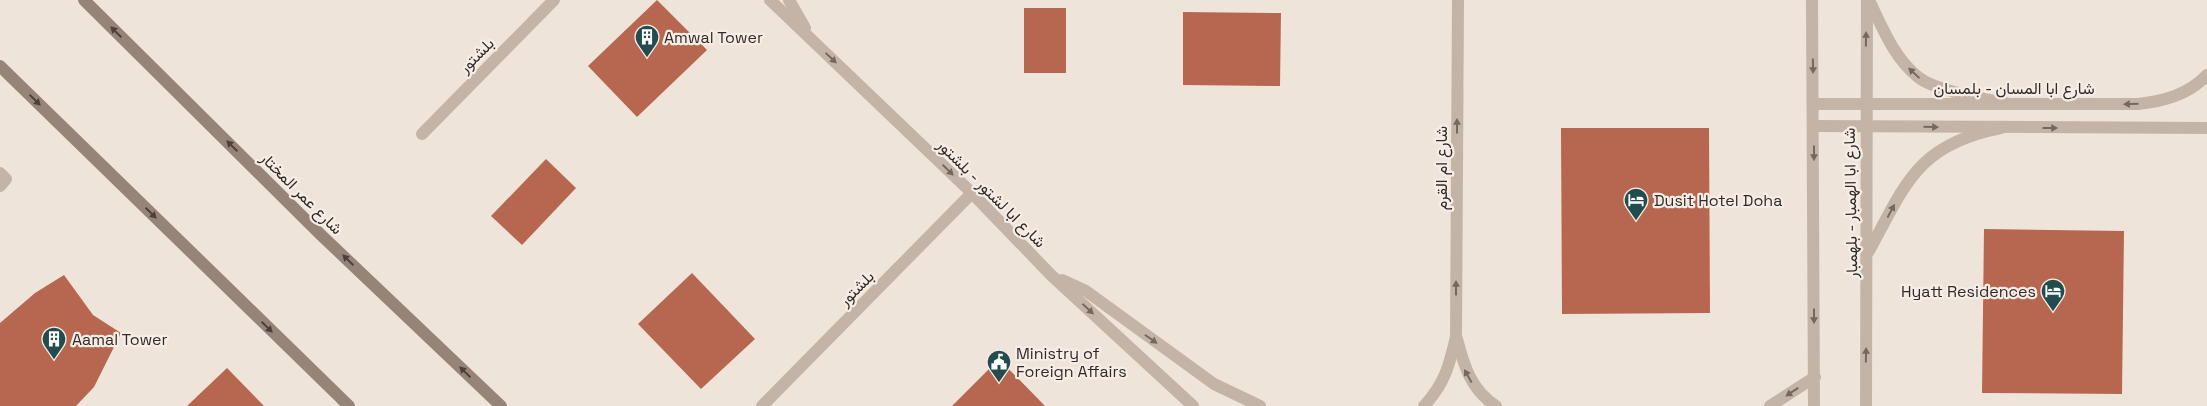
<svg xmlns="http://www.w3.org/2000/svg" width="2207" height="406" font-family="'Space Grotesk',Vazirmatn,sans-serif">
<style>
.building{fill:#b7674f}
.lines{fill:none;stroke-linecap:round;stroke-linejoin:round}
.minor{stroke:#c4b4a8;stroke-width:12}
.tertiary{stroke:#c4b4a8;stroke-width:12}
.secondary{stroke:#978479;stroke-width:12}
.oneway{fill:#4b403c}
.oneway2{fill:#746861}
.labels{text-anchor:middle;stroke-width:4.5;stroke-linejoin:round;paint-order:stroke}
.poi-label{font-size:16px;fill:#322a27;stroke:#f6eee6;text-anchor:start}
.street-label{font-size:16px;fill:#322a27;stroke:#f6eee6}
</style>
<rect width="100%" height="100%" fill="#eee4da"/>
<g class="building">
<polygon points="657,0 707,50 637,117 588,66"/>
<rect x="1024" y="8" width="42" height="65"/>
<polygon points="1183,12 1281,13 1280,86 1183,85"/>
<polygon points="1561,128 1709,128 1710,313 1562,314"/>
<polygon points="546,159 576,188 522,245 491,216"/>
<polygon points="1984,229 2124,231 2122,394 1982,393"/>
<polygon points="692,273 755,339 701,389 638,324"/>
<polygon points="64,275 93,315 121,333 94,387 76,406 0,406 0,323 35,293"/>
<polygon points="999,359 1045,406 952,406"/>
<polygon points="227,368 264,406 187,406"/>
</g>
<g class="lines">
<g class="minor">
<polyline points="770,0 972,193 1051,275 1193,406"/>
<polyline points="789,0 805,28"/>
<path d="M 1813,104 L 2138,104 C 2164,101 2188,95 2207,75"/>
<polyline points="1813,126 2207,128"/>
<polyline points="422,134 554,0"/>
<polyline points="0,173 6,179 0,186"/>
<polyline points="1062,280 1086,291 1214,384 1260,406"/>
<path d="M 1457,339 C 1464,366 1471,390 1496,406"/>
<polyline points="762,406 972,193"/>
<path d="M 1424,406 C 1445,383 1449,366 1456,337 L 1458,0"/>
<polyline points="1770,406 1815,377"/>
</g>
<g class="tertiary">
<polyline points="1812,0 1814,406"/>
<path d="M 1869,0 C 1882,27 1894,58 1918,77 C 1935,91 1986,99 2009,104"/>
<path d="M 1869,251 C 1906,183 1918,144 2001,128"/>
<polyline points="1866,406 1867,0"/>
</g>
<g class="secondary">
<polyline points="84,0 320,234 501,406"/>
<polyline points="0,66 349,406"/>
</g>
</g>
<defs><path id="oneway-solid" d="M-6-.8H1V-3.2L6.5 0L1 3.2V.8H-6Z" transform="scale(1.25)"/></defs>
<g class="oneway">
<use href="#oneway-solid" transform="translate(116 32) rotate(-135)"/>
<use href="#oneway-solid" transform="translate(35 100) rotate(44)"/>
<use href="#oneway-solid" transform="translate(232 146) rotate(-135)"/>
<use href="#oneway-solid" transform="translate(151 213) rotate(44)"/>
<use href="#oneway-solid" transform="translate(348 260) rotate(-136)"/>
<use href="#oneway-solid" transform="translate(267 327) rotate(44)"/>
<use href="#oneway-solid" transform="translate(465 372) rotate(-136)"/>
</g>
<g class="oneway2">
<use href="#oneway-solid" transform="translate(1866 39) rotate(-89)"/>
<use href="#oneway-solid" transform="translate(831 58) rotate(43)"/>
<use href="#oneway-solid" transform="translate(1813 66) rotate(89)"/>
<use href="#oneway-solid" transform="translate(1914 73) rotate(-137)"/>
<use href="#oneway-solid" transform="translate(2131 104) rotate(179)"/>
<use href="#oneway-solid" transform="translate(1457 126) rotate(-90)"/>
<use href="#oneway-solid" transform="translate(1931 127) rotate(1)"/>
<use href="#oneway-solid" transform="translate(2050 128)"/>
<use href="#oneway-solid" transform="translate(1814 153) rotate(90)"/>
<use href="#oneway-solid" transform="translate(948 170) rotate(44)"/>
<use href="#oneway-solid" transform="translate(1891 211) rotate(-62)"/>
<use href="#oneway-solid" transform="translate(1456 288) rotate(-90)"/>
<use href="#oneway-solid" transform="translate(1088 309) rotate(43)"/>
<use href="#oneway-solid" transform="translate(1814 316) rotate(90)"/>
<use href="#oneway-solid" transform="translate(1151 339) rotate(35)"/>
<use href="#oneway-solid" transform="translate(1866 355) rotate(-89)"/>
<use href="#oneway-solid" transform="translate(1468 376) rotate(-119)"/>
<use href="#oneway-solid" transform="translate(1792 392) rotate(146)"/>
</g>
<defs>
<symbol id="building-pin" viewBox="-11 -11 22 30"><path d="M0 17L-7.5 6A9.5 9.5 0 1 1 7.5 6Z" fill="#224c4e" stroke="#f6eee6"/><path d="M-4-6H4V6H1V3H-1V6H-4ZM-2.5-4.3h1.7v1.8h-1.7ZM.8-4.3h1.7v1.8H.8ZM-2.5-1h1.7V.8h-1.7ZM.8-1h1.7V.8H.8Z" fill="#fff"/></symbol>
<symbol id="hotel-pin" viewBox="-11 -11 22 30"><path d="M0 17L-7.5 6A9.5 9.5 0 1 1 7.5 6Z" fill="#224c4e" stroke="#f6eee6"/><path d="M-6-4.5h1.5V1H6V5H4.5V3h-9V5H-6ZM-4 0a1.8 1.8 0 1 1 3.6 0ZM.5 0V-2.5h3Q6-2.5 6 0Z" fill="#fff"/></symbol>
<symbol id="civic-pin" viewBox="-11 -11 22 30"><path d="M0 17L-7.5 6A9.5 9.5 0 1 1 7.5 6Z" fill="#224c4e" stroke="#f6eee6"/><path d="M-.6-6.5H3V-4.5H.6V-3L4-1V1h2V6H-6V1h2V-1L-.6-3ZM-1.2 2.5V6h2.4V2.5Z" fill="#fff"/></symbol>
</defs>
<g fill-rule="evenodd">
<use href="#building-pin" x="633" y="23" width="28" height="38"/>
<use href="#hotel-pin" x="1622" y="186" width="28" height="38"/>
<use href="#hotel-pin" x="2039" y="277" width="28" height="38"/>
<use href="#building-pin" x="40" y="325" width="28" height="38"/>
<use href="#civic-pin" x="985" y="348" width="28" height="38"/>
</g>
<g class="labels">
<g class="poi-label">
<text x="664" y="43">Amwal Tower</text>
<text x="1654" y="206">Dusit Hotel Doha</text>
<text x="2036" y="297" text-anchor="end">Hyatt Residences</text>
<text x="72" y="345">Aamal Tower</text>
<text x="1016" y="359">Ministry of<tspan x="1016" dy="18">Foreign Affairs</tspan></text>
</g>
<g class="street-label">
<text transform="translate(476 55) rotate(-45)" y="6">بلشتور</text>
<text x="2014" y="94">شارع ابا المسان - بلمسان</text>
<text transform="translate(1441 168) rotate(-90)" y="6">شارع ام القرم</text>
<text transform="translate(302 193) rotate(45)" y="6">شارع عمر المختار</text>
<text transform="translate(992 193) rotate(45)" y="6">شارع ابا لشتور - بلشتور</text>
<text transform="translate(1850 203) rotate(-91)" y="6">شارع ابا الهمبار - بلهمبار</text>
<text transform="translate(856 288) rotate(-45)" y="6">بلشتور</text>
</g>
</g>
</svg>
